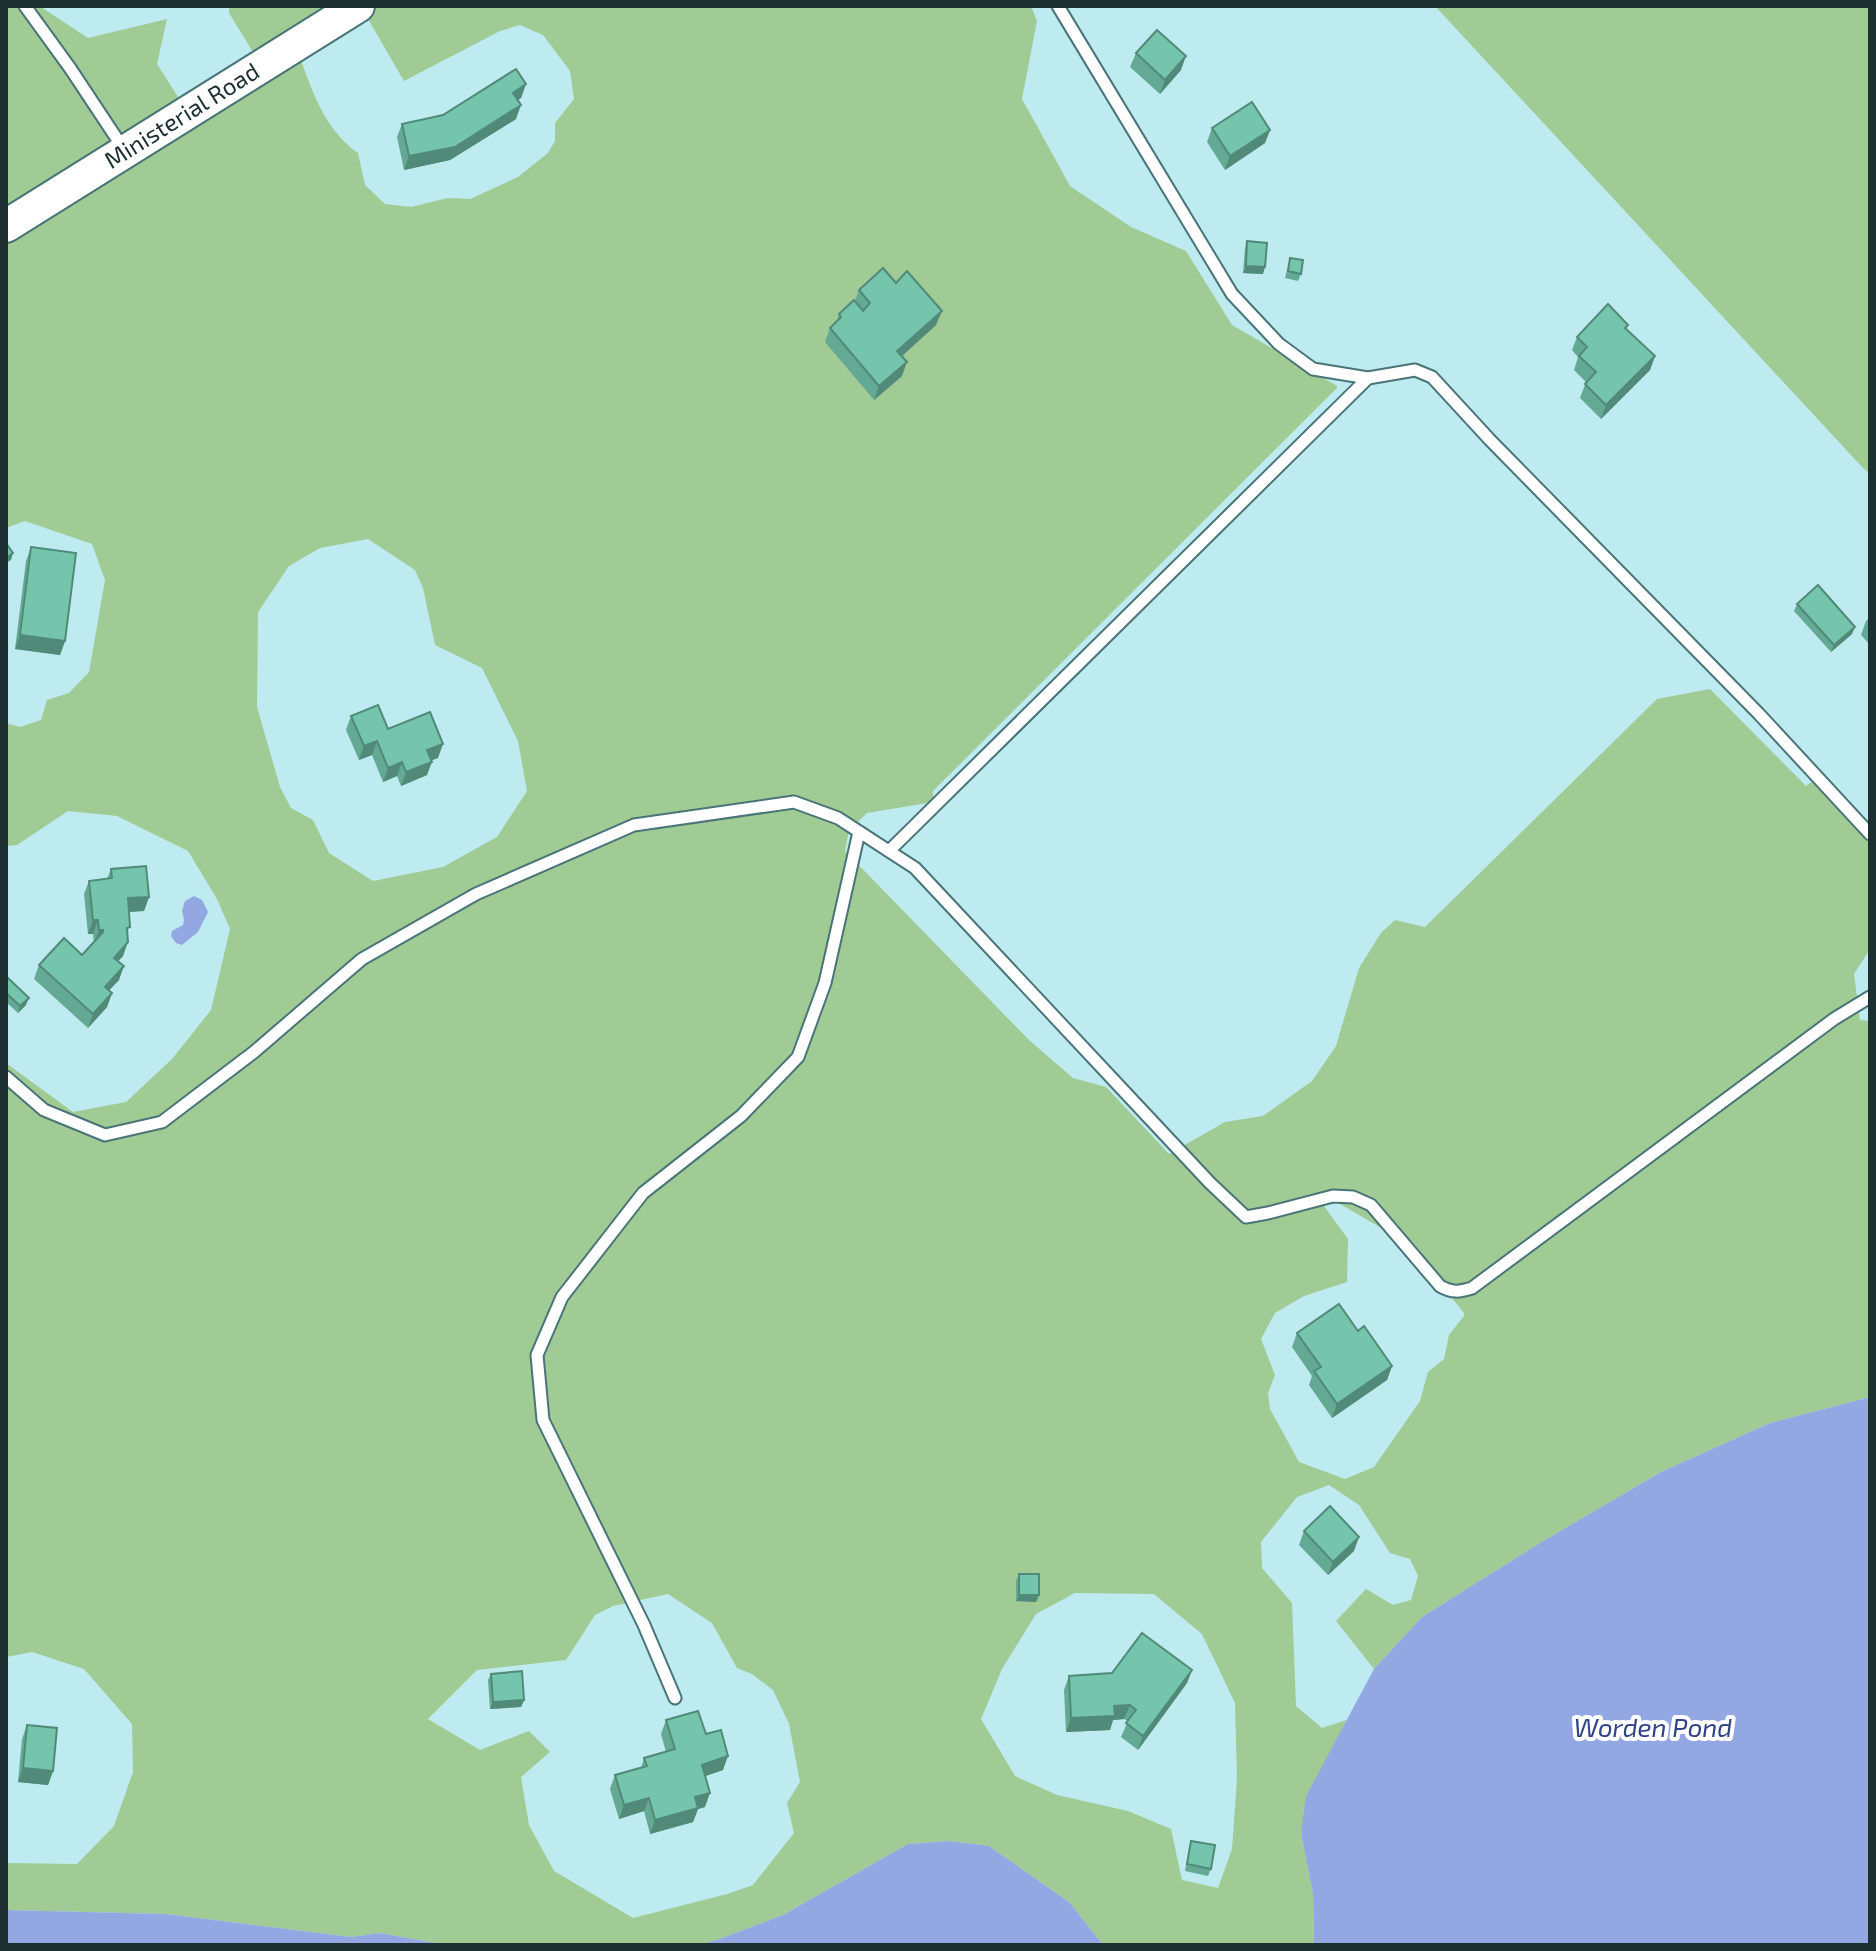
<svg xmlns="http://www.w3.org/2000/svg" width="1876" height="1951" font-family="'Exo 2',sans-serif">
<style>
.green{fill:#a1cb94;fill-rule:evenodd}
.water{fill:#93a7e2}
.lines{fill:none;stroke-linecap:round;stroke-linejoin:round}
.service-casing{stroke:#497478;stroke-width:15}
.secondary-casing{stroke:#497478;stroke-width:36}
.service{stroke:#fff;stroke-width:11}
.secondary{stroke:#fff;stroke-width:32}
.wall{fill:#64a993}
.shaded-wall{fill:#518a78}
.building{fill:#74c5ab;stroke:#518a78;stroke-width:2}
.labels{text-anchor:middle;stroke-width:8;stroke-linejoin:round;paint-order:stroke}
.street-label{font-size:24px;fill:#1d2f31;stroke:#fff}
.water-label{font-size:26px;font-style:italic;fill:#304288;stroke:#fff}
</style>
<rect width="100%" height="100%" fill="#bdebf0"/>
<g class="green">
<path d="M 6,6 L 42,6 L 44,9 L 88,38 L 167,19 L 157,64 L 187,111 L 261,65 L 229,13 L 229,6 L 1031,6 L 1037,21 L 1022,99 L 1070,186 L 1131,227 L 1186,251 L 1232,325 L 1337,386 L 1337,388 L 933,791 L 933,802 L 867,813 L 849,831 L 845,851 L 1029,1040 L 1073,1078 L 1106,1087 L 1169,1154 L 1225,1122 L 1263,1116 L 1312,1081 L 1336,1046 L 1359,968 L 1381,933 L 1395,920 L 1425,927 L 1657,699 L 1710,689 L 1806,786 L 1814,780 L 1870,843 L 1870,949 L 1854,974 L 1860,1020 L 1870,1021 L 1870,1397 L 1770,1423 L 1661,1472 L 1540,1543 L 1422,1617 L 1374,1669 L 1336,1621 L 1366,1589 L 1393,1605 L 1411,1600 L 1418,1576 L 1410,1559 L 1390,1553 L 1359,1505 L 1329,1485 L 1297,1497 L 1261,1542 L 1262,1568 L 1292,1603 L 1296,1706 L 1322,1728 L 1346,1720 L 1301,1833 L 1313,1894 L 1314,1945 L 1103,1945 L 1069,1902 L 989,1846 L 949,1841 L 908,1844 L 783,1915 L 714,1941 L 696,1945 L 446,1945 L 380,1933 L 352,1937 L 166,1914 L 6,1910 L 6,1863 L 77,1864 L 114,1826 L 133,1772 L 132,1724 L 84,1669 L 32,1652 L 6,1657 L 6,1063 L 73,1112 L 126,1102 L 172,1059 L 211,1010 L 230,929 L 217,899 L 188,851 L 117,816 L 68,811 L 17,845 L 6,846 L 6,723 L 20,727 L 41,720 L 47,700 L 69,693 L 89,672 L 105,580 L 92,544 L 25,521 L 6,528 ZM 361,7 L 404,81 L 500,31 L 520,25 L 543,35 L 570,71 L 574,99 L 555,123 L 555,141 L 548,153 L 518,177 L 470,199 L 448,198 L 411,207 L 385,204 L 365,185 L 358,153 C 321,127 311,85 295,45 ZM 368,539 L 415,570 L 423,588 L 435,645 L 482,668 L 518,741 L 527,791 L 497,837 L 443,867 L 373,881 L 329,853 L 313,820 L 291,808 L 280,787 L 257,707 L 258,612 L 289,566 L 320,548 ZM 1321,1193 L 1409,1244 L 1464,1313 L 1464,1316 L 1449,1335 L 1444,1359 L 1428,1372 L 1420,1401 L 1374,1467 L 1345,1479 L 1299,1462 L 1270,1409 L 1268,1393 L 1275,1375 L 1261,1339 L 1275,1313 L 1304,1296 L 1347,1282 L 1348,1239 L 1321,1202 ZM 1075,1593 L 1154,1594 L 1202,1634 L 1235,1703 L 1237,1778 L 1232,1849 L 1218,1888 L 1182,1880 L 1171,1829 L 1128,1811 L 1057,1795 L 1015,1776 L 981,1719 L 1002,1669 L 1036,1614 ZM 668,1594 L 712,1623 L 737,1668 L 752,1674 L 773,1690 L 789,1724 L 800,1782 L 787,1803 L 794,1833 L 753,1885 L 727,1894 L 633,1918 L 554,1871 L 529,1825 L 521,1777 L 550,1752 L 529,1731 L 480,1750 L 428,1719 L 477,1670 L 566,1660 L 595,1615 L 613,1606 Z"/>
<polygon points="1435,6 1870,6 1870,474 1863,468"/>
</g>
<g class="water">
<polygon points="194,896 202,900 208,912 198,932 182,945 176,943 171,936 172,931 183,925 184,920 182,911 185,901"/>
<polygon points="1870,1397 1870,1945 1314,1945 1313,1894 1301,1833 1306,1796 1374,1669 1422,1617 1540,1543 1661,1472 1770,1423"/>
<polygon points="949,1841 989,1846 1069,1902 1103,1945 696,1945 714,1941 783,1915 908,1844"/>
<polygon points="6,1910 166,1914 352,1937 380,1933 446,1945 6,1945"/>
</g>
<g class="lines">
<defs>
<g id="service">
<polyline points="25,6 70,68 125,151"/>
<polyline points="1058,6 1232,294 1279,344 1313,369 1368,378 1415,370 1432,377 1490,440 1759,714 1870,834"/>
<polyline points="889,851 1368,378"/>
<path d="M 6,1077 L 44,1110 L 105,1135 L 162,1122 L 254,1052 L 362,959 L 476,894 L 634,825 L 794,802 L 838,818 L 915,868 L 1210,1183 L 1246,1217 L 1268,1213 L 1333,1196 L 1353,1197 L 1371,1205 L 1440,1286 C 1452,1293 1459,1292 1472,1288 L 1834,1019 L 1870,997"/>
<polyline points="675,1698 644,1625 543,1420 537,1355 562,1297 643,1193 741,1116 798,1057 825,983 859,832"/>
</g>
<polyline id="secondary" points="6,226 358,6"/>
</defs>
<use href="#service" class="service-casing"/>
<use href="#secondary" class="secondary-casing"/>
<use href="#service" class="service"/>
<use href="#secondary" class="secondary"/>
</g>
<g class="wall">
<polygon points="1136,53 1181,70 1160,94 1130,67"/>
<polygon points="526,84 521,98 518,100 516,119 450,160 404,170 397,137 402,124 443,115"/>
<polygon points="1212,128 1270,130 1265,143 1225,170 1207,142"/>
<polygon points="1247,241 1263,274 1243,273 1245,248"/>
<polygon points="1290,258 1301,274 1298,281 1285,278"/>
<polygon points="896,283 936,325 902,356 902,376 874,400 825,342 830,328 837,322 839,314 855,301 859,290"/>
<polygon points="1626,329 1655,356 1650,370 1601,419 1580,398 1586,382 1574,370 1578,357 1572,350 1577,337"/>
<polygon points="31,547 65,641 60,655 15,649 26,561"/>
<polygon points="1797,604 1852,634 1831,652 1794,611"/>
<polygon points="1870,617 1870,645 1861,635 1866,621"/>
<polygon points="351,716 388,729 438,758 431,760 427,775 401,786 397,776 383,782 372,755 359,760 346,730"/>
<polygon points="111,869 149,897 144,911 129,912 127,935 123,956 118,961 119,980 109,990 112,993 107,1007 88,1028 34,979 39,965 82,955 94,943 93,934 88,934 84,894 89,881 107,879"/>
<polygon points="6,981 26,1005 18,1013 6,1002"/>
<polygon points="1358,1331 1392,1366 1387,1380 1332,1418 1309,1385 1312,1376 1292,1347 1297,1333"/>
<polygon points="1304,1531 1354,1551 1328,1575 1299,1545"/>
<polygon points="1019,1574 1039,1595 1036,1602 1016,1601 1016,1581"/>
<polygon points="1192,1670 1187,1683 1138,1750 1121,1737 1128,1721 1124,1719 1113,1720 1110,1730 1066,1732 1064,1690 1069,1676"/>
<polygon points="491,1674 524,1700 521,1707 490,1709 488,1680"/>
<polygon points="666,1720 706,1734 723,1770 705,1776 705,1807 698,1809 693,1822 650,1834 644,1811 619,1819 610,1789 615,1775 641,1768 644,1758 666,1752 661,1734"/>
<polygon points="27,1725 53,1771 48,1785 18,1782 22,1739"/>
<polygon points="1191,1841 1211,1869 1208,1876 1185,1871 1189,1848"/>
</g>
<g class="shaded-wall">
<polygon points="1186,56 1181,70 1160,94 1165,80"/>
<polygon points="526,84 521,98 508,107 513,93"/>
<polygon points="521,105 516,119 450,160 404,170 409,156"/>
<polygon points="1270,130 1265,143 1225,170 1230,156"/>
<polygon points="1246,266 1265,267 1263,274 1243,273"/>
<polygon points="942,311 936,325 892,365 897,351"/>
<polygon points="1655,356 1650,370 1601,419 1606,405"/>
<polygon points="907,362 902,376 874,400 879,386"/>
<polygon points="13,553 11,560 6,563 6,558"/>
<polygon points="1855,627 1852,634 1831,652 1834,645"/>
<polygon points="20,635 65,641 60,655 15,649"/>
<polygon points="377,741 372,755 359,760 364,746"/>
<polygon points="443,744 438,758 422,764 427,750"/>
<polygon points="402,762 397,776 383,782 388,768"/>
<polygon points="432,762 427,775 401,786 406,772"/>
<polygon points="149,897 144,911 123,912 128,898"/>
<polygon points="93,920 98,920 93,934 88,934"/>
<polygon points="99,930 103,930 98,944 94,944"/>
<polygon points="128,942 123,956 109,971 114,958"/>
<polygon points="124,966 119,980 100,1000 105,987"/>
<polygon points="112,993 107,1007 88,1028 93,1014"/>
<polygon points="29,998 26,1005 18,1013 20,1006"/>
<polygon points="1392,1366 1387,1380 1332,1418 1337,1404"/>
<polygon points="1359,1537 1354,1551 1328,1575 1333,1562"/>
<polygon points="1019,1595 1039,1595 1036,1602 1016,1601"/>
<polygon points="1192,1670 1187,1683 1138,1750 1143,1736"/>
<polygon points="524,1700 521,1707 490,1709 493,1702"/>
<polygon points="1130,1705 1124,1719 1113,1720 1110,1730 1066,1732 1071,1718 1114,1706"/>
<polygon points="728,1756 723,1770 697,1779 702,1765"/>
<polygon points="23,1768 53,1771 48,1785 18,1782"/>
<polygon points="710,1793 705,1807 698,1809 693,1822 650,1834 655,1820 695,1797"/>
<polygon points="649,1798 644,1811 619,1819 624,1805"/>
</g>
<g class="building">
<polygon points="1157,30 1186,56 1165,80 1136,53"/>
<polygon points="516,69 526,84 513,93 521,105 455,147 409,156 402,124 443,115"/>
<polygon points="1252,102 1270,130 1230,156 1212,128"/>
<polygon points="1247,241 1267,243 1265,267 1246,266"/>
<polygon points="1290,258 1303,260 1301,274 1288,271"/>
<polygon points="883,268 896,283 907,271 942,311 897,351 907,362 879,386 830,328 841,317 839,314 854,300 863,311 870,303 859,290"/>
<polygon points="1608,304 1628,325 1625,328 1655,356 1606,405 1585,384 1596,372 1579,356 1587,347 1577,337"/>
<polygon points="6,543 13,553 6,558"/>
<polygon points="31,547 76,553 65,641 20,635"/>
<polygon points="1818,585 1855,627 1834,645 1797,604"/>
<polygon points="378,705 388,729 430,712 443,744 427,750 432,762 406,772 402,762 388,768 377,741 364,746 351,716"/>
<polygon points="146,866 149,897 128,898 130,927 127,928 128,942 114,958 124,966 105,987 112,993 93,1014 39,965 64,938 82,955 103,932 103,930 99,930 98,920 93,920 89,881 112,878 111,869"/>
<polygon points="8,978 29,998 20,1006 6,993 6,981"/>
<polygon points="1339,1304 1358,1331 1364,1326 1392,1366 1337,1404 1314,1371 1321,1367 1297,1333"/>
<polygon points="1330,1506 1359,1537 1333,1562 1304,1531"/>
<rect x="1019" y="1574" width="20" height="21"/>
<polygon points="1142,1633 1192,1670 1143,1736 1126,1723 1136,1710 1130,1705 1114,1706 1115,1716 1071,1718 1069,1676 1112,1673"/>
<polygon points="522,1671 524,1700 493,1702 491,1674"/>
<polygon points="698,1711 706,1734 721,1730 728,1756 702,1765 710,1793 695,1797 698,1808 655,1820 649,1798 624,1805 615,1775 647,1766 644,1758 675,1749 666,1720"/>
<polygon points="27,1725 57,1728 53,1771 23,1768"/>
<polygon points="1191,1841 1215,1845 1211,1869 1187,1864"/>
</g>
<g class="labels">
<g class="street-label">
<text transform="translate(182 116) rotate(-32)" y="8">Ministerial Road</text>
</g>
<g class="water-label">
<text x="1653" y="1737">Worden Pond</text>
</g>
</g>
<rect width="1876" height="1951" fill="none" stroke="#1d2f31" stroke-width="16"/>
</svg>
